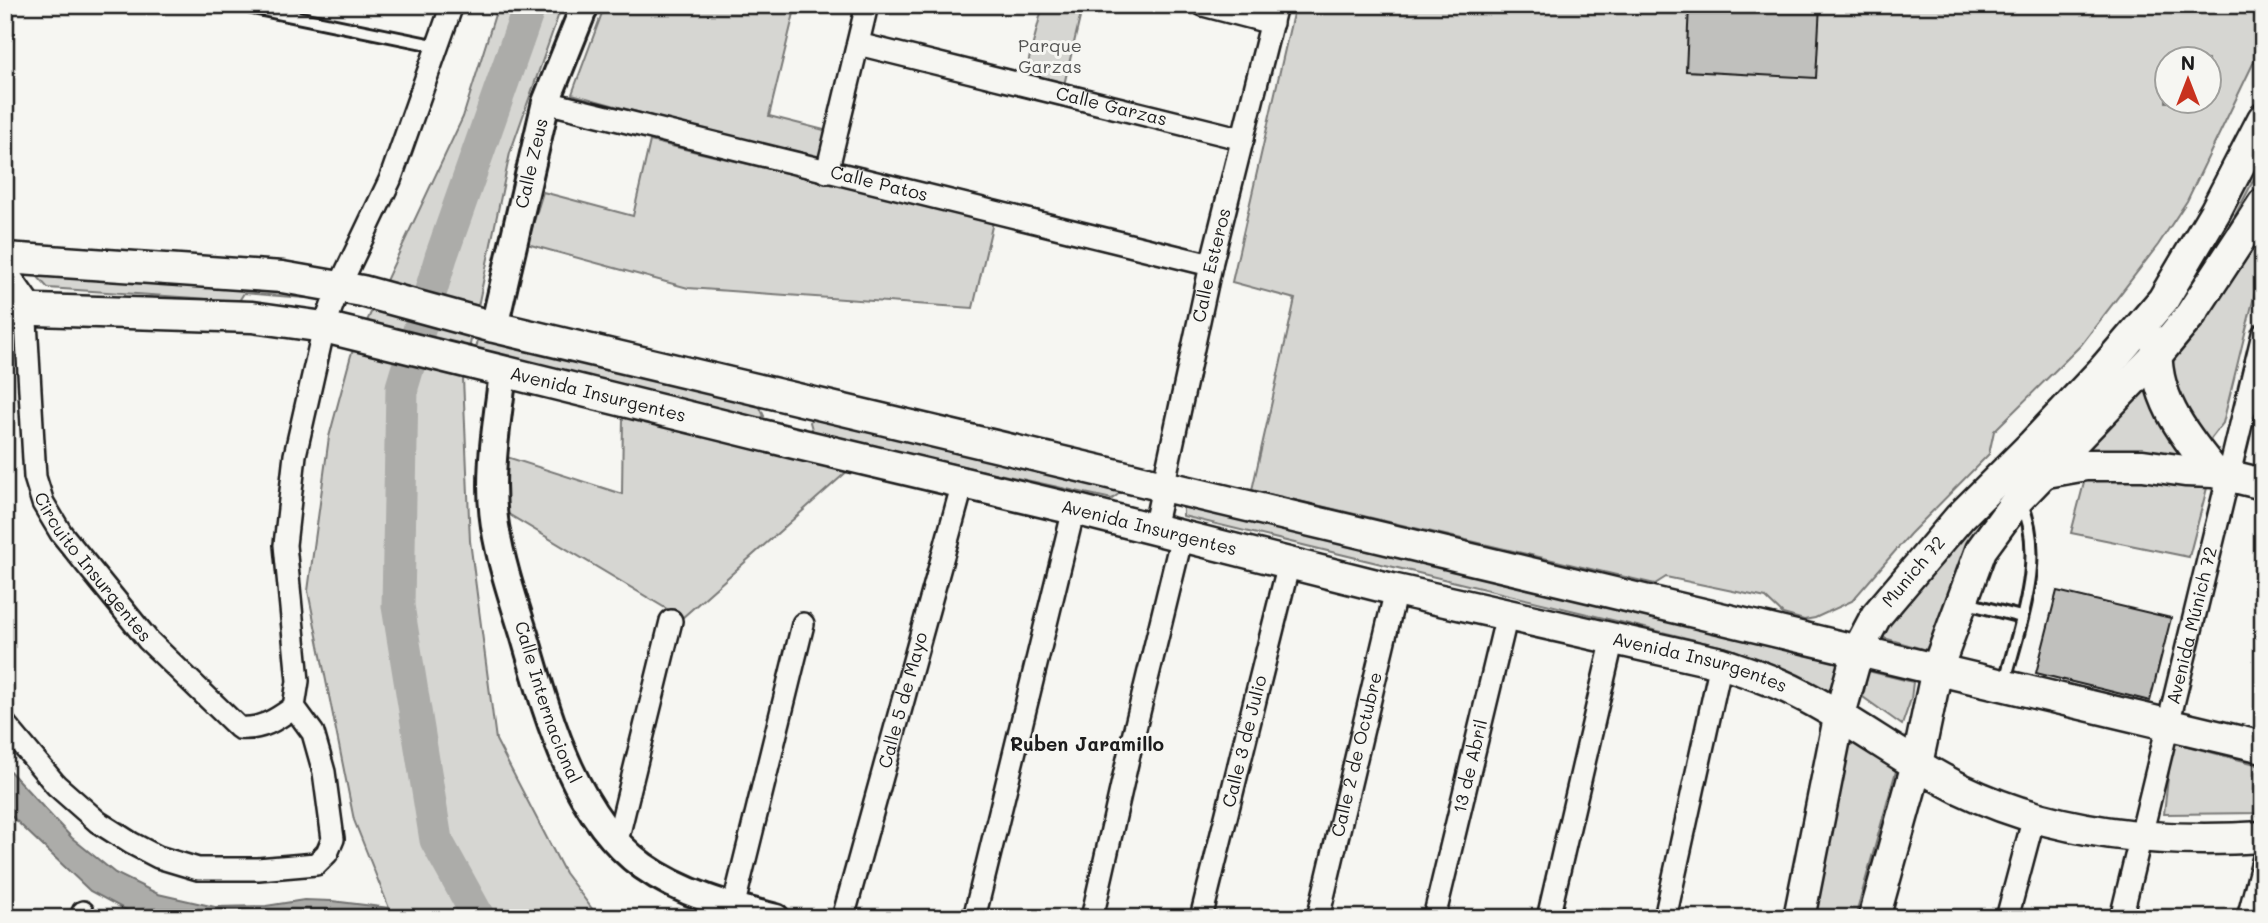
<svg xmlns="http://www.w3.org/2000/svg" width="2268" height="923" font-family="Mali,sans-serif">
<style>
.green{fill:#d6d6d2;stroke:#797977;stroke-width:2;fill-rule:evenodd}
.water{fill:#acaca9;stroke:#727271;stroke-width:2}
.lines{fill:none;stroke-linecap:round;stroke-linejoin:round}
.stream{stroke:#727271;stroke-width:5}
.river{stroke:#acaca9;stroke-width:33}
.building{fill:#c0c0bd;stroke:#1c1c1c;stroke-width:2}
.service-casing{stroke:#1c1c1c;stroke-width:16}
.minor-casing{stroke:#1c1c1c;stroke-width:26}
.tertiary-casing{stroke:#1c1c1c;stroke-width:32}
.secondary-casing{stroke:#1c1c1c;stroke-width:35}
.service{stroke:#f6f6f2;stroke-width:10}
.minor{stroke:#f6f6f2;stroke-width:21}
.tertiary{stroke:#f6f6f2;stroke-width:26}
.secondary{stroke:#f6f6f2;stroke-width:30}
.labels{text-anchor:middle;stroke-width:6;stroke-linejoin:round;paint-order:stroke}
.park-label{font-size:18px;fill:#545453;stroke:#f6f6f2}
.street-label{font-size:18px;fill:#1c1c1c;stroke:#f6f6f2}
.neighbourhood-label{font-size:19px;font-weight:bold;fill:#1c1c1c;stroke:#f6f6f2}
</style>
<rect width="100%" height="100%" fill="#f6f6f2"/>
<filter id="ink" filterUnits="userSpaceOnUse"><feTurbulence type="fractalNoise" baseFrequency=".0143" numOctaves="2"/><feDisplacementMap in="SourceGraphic" scale="14" xChannelSelector="R" yChannelSelector="G"/><feConvolveMatrix kernelMatrix="1 2 1 2 8 2 1 2 1" color-interpolation-filters="sRGB"/></filter>
<g filter="url(#ink)">
<g class="green">
<polygon points="498,5 562,5 510,153 463,378 470,541 496,740 565,873 599,918 393,918 354,820 308,591 329,437 351,355 463,117"/>
<polygon points="605,5 796,5 769,116 828,131 822,163 572,94"/>
<polygon points="1043,5 1083,5 1064,85 1025,75"/>
<path d="M 1295,5 L 2263,5 L 2263,43 L 2187,201 L 2158,245 L 2081,345 L 1994,431 L 1989,454 L 1910,534 L 1852,601 L 1815,618 L 1804,620 L 1783,614 L 1766,598 L 1666,577 L 1655,584 L 1252,490 L 1295,299 L 1232,282 ZM 2166,60 L 2208,60 L 2208,102 L 2166,102 Z"/>
<polygon points="2263,131 2263,162 2235,216 2174,312 2168,301"/>
<polygon points="650,141 993,222 973,308 688,288 527,244 543,192 633,216"/>
<polygon points="2257,233 2263,238 2263,260 2223,423 2210,440 2185,416 2168,361"/>
<polygon points="25,263 315,288 316,299 244,293 239,301 48,288"/>
<polygon points="478,339 758,403 764,416 753,422 475,355"/>
<polygon points="2140,341 2145,349 1982,523 1926,650 1877,636 1947,544"/>
<polygon points="2144,378 2189,458 2079,451"/>
<polygon points="815,410 1124,490 1112,499 813,433 810,422"/>
<polygon points="623,417 851,468 682,618 500,509 507,457 622,494"/>
<polygon points="2086,475 2181,482 2207,488 2189,557 2071,533"/>
<polygon points="1183,506 1841,657 1831,692 1732,649 1183,516"/>
<polygon points="1868,671 1913,682 1911,699 1902,725 1863,697"/>
<polygon points="1844,729 1899,760 1855,918 1805,918"/>
<polygon points="2172,742 2263,766 2263,813 2164,814"/>
</g>
<polygon class="water" points="5,766 72,838 115,873 158,894 215,907 266,906 304,900 332,901 389,908 393,918 141,918 90,891 5,810"/>
<g class="lines">
<polyline class="stream" points="387,915 406,918"/>
<polyline class="river" points="479,918 436,840 398,606 402,387 441,257 530,5"/>
</g>
<g class="building">
<polygon points="1689,5 1820,5 1816,78 1686,71"/>
<polygon points="2057,591 2171,618 2150,701 2036,673"/>
</g>
<g class="lines">
<defs>
<g id="service">
<polyline points="238,5 438,46"/>
<polyline points="1963,602 2021,617"/>
<path d="M 2004,685 C 2018,629 2048,555 2020,500"/>
</g>
<g id="minor">
<polyline points="1203,5 1272,23"/>
<path id="s1" d="M 858,44 L 1243,139"/>
<path id="s2" d="M 546,102 L 1211,265"/>
<polyline points="827,172 867,5"/>
<path id="s3" d="M 5,269 L 33,309 L 26,321 L 35,477 L 43,503 L 61,533 L 148,640 L 239,728 C 261,730 276,720 294,707"/>
<path id="s4" d="M 1154,529 L 1211,265 L 1276,5"/>
<polyline points="5,724 56,785 98,822 131,843 158,857 198,869 258,869 316,864 327,853 333,839 324,772 313,733 294,707 298,681 285,545 295,455 324,327 339,287 390,180 452,5"/>
<polyline points="617,841 671,621"/>
<polyline points="733,908 803,624"/>
<polyline points="83,912 84,918"/>
<path id="s5" d="M 843,918 L 963,483"/>
<polyline points="974,918 1074,509"/>
<polyline points="1092,918 1132,741 1182,536"/>
<path id="s6" d="M 1201,918 L 1289,563"/>
<path id="s7" d="M 1318,918 L 1396,590"/>
<path id="s8" d="M 1434,918 L 1507,615"/>
<polyline points="1548,918 1613,638"/>
<polyline points="1665,918 1721,663"/>
<polyline points="2007,918 2034,817"/>
<path id="s9" d="M 2121,918 L 2263,334"/>
<polyline points="2248,918 2263,861"/>
</g>
<g id="tertiary">
<path id="s10" d="M 494,327 L 546,102 L 585,5"/>
<path id="s11" d="M 503,373 C 497,423 487,476 495,526 C 501,563 513,599 524,634 C 547,713 573,815 643,866 C 682,894 731,907 776,918"/>
</g>
<g id="secondary">
<polyline points="5,258 282,277 362,291 494,327 2263,747"/>
<path id="s12" d="M 5,309 L 252,317 L 324,327 L 790,442 L 1074,509 L 1396,590 L 1721,663 C 1748,672 1775,681 1800,694 C 1856,722 1905,762 1961,789 C 2054,834 2161,844 2263,837"/>
<path d="M 2157,342 C 2152,394 2182,433 2214,472"/>
<polyline points="2041,473 2086,465 2143,465 2185,471 2214,472 2263,484"/>
<path id="s13" d="M 1799,918 L 1839,718 L 1858,650 L 1876,616 L 1960,517 L 2033,444 L 2103,370 L 2163,300 L 2215,212 L 2263,119"/>
<polyline points="1874,918 1917,764 1937,669 1981,550 2019,498 2156,356 2191,314 2263,204"/>
</g>
</defs>
<use href="#service" class="service-casing"/>
<use href="#minor" class="minor-casing"/>
<use href="#tertiary" class="tertiary-casing"/>
<use href="#secondary" class="secondary-casing"/>
<use href="#service" class="service"/>
<use href="#minor" class="minor"/>
<use href="#tertiary" class="tertiary"/>
<use href="#secondary" class="secondary"/>
</g>
</g>
<g class="labels">
<g class="park-label">
<text x="1050" y="52">Parque<tspan x="1050" dy="21">Garzas</tspan></text>
</g>
<g class="street-label">
<text dy="6" stroke="none"><textPath href="#s1" startOffset="261">Calle Garzas</textPath></text>
<text dy="6" stroke="none"><textPath href="#s10" startOffset="168">Calle Zeus</textPath></text>
<text dy="6" stroke="none"><textPath href="#s2" startOffset="343">Calle Patos</textPath></text>
<text dy="6" stroke="none"><textPath href="#s4" startOffset="270">Calle Esteros</textPath></text>
<text dy="6" stroke="none"><textPath href="#s12" startOffset="602">Avenida Insurgentes</textPath></text>
<text dy="6" stroke="none"><textPath href="#s12" startOffset="1169">Avenida Insurgentes</textPath></text>
<text dy="6" stroke="none"><textPath href="#s3" startOffset="327">Circuito Insurgentes</textPath></text>
<text dy="6" stroke="none"><textPath href="#s13" startOffset="371">Munich 72</textPath></text>
<text dy="6" stroke="none"><textPath href="#s9" startOffset="301">Avenida Múnich 72</textPath></text>
<text dy="6" stroke="none"><textPath href="#s12" startOffset="1736">Avenida Insurgentes</textPath></text>
<text dy="6" stroke="none"><textPath href="#s11" startOffset="338">Calle Internacional</textPath></text>
<text dy="6" stroke="none"><textPath href="#s5" startOffset="226">Calle 5 de Mayo</textPath></text>
<text dy="6" stroke="none"><textPath href="#s6" startOffset="182">Calle 3 de Julio</textPath></text>
<text dy="6" stroke="none"><textPath href="#s7" startOffset="168">Calle 2 de Octubre</textPath></text>
<text dy="6" stroke="none"><textPath href="#s8" startOffset="156">13 de Abril</textPath></text>
</g>
<g class="neighbourhood-label">
<text x="1087" y="751">Ruben Jaramillo</text>
</g>
</g>
<rect width="2268" height="923" fill="none" stroke="#f6f6f2" stroke-width="28"/>
<rect x="14" y="14" width="2240" height="895" fill="none" stroke="#1c1c1c" stroke-width="2.5" filter="url(#ink)"/>
<g transform="translate(2188 80)"><circle r="33" fill="#f6f6f2" stroke="#9f9f9c" stroke-width="2"/>
<path d="M0-5L12 26L0 18L-12 26Z" fill="#c8321e"/>
<text y="-10" font-size="19" font-weight="bold" text-anchor="middle" fill="#1c1c1c">N</text>
</g>
</svg>
